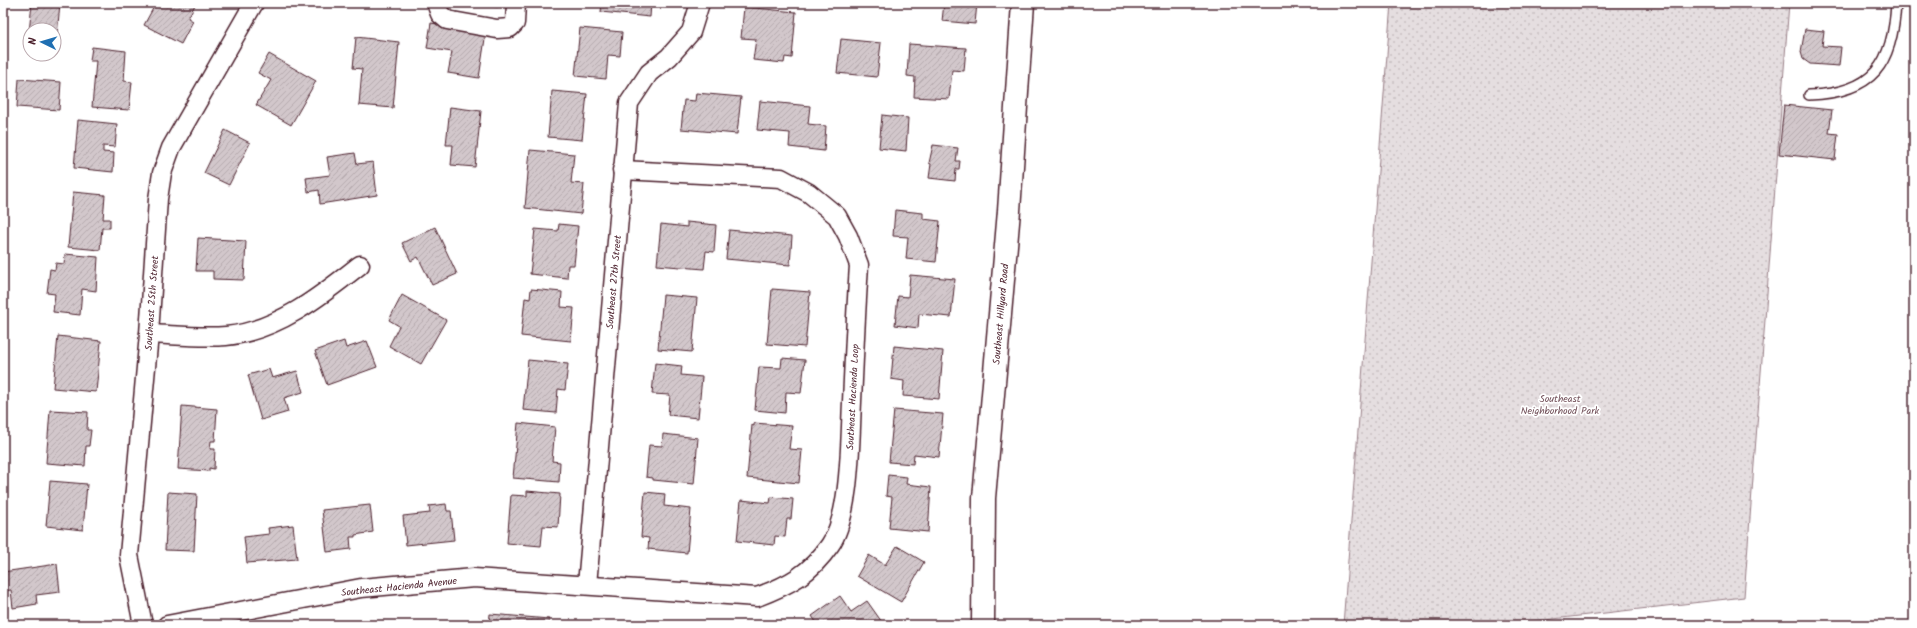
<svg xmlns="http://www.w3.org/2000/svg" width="1917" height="628" font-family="Kalam,sans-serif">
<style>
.park{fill:url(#park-dots);stroke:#987e86}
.building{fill:url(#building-hatch);stroke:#4a1f2b}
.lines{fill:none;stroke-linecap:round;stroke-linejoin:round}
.lane-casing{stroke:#4a1f2b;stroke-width:12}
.street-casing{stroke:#4a1f2b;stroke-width:21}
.secondary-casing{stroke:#4a1f2b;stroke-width:25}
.lane{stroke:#fff;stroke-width:9}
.street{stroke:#fff;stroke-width:18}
.secondary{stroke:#fff;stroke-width:22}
.labels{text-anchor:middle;stroke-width:3.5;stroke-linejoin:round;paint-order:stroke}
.street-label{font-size:10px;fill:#4a1f2b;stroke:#fff}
.park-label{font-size:10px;fill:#714f58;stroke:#fff}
</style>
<defs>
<pattern id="park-dots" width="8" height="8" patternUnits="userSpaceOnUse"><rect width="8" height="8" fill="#e5dee0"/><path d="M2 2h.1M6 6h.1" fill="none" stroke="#c6bec0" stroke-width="1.8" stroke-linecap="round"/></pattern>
<pattern id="building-hatch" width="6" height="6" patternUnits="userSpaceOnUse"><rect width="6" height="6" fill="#d2c7cb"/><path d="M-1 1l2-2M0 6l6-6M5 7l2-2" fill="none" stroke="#b6aaae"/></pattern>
</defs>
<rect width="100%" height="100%" fill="#fff"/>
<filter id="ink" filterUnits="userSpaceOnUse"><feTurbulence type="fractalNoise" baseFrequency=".025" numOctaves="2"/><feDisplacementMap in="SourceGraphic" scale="8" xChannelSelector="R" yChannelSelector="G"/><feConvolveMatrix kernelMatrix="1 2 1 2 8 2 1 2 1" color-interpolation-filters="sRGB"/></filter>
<g filter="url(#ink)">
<polygon class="park" points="1391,3 1789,3 1744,597 1501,625 1343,625"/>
<g class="building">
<polygon points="32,3 60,3 57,36 54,35 54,30 30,30 29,33"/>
<polygon points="156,3 196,3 188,18 193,21 181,44 144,25"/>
<polygon points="467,3 498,3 498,7 467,4"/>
<polygon points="602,3 651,3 650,17 601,12"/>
<polygon points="944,3 977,3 975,24 942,21"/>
<polygon points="744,7 796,12 792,58 785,57 784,63 753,60 756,39 741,38"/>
<polygon points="431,23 486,32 479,78 448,73 452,52 427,48"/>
<polygon points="580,28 622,32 620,56 608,55 606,79 575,76"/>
<polygon points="1805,29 1824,31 1822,46 1841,47 1839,66 1810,64 1803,59 1801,52"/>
<polygon points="356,37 399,42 393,108 359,105 362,69 353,68"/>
<polygon points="841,39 881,43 877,77 837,73"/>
<polygon points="909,44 966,48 964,71 952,70 949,99 914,97 915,77 907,76"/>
<polygon points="92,47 126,51 124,81 132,82 129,110 92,107 96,61 90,61"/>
<polygon points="269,54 316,81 291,125 256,105 271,80 258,73"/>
<polygon points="19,79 61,82 59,110 17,107"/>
<polygon points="552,91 587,94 582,140 548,137"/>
<polygon points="696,93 741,97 737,134 681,129 684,100 695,101"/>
<polygon points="760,101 810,106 808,124 826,126 824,151 789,147 790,133 757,130"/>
<polygon points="1784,105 1832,110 1829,133 1838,134 1835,160 1779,154"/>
<polygon points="450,107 481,111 475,167 451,165 453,145 446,145"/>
<polygon points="882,115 908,118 906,151 879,148"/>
<polygon points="78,120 117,124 115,147 103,146 103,152 114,153 113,172 74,168"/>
<polygon points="225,130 250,143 229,185 204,173"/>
<polygon points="933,145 958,148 956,161 960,161 959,169 956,169 955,181 929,178 931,164 929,163"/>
<polygon points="530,150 574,154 571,183 584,184 581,214 525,208"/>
<polygon points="355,153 357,164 373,162 377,195 320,204 319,190 308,192 306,178 330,175 327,157"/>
<polygon points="73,192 105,195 103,219 110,219 110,228 102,228 100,250 68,247"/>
<polygon points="895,210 923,213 923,219 940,221 936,262 906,259 908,237 893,236"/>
<polygon points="687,222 716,225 714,252 706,251 704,269 657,265 661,224 687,227"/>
<polygon points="559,224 578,226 574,265 568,265 567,278 530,274 535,229 558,231"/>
<polygon points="435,227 457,274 432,285 418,257 411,261 402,243"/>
<polygon points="729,230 792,236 790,265 726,259"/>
<polygon points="198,238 246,241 244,280 213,279 213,271 196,271"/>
<polygon points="65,254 98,257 96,291 82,289 80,315 53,312 55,294 47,293 50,269 55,270 56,263 64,264"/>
<polygon points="910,275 955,279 951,317 919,314 918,328 895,325 898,296 908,297"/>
<polygon points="531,289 562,292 561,307 574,308 571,341 521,336 525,298 530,299"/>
<polygon points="772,289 810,292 805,347 767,344"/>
<polygon points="402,295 446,320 421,364 389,346 399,326 389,320"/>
<polygon points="663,295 697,298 692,352 658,349"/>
<polygon points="58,336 101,341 96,392 53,388"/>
<polygon points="344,341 346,348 367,341 377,367 327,385 315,351"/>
<polygon points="894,346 943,351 939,399 903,396 904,381 891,379"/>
<polygon points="782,358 805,360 801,393 786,392 785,413 755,410 759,367 781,368"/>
<polygon points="528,360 568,364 565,390 558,389 556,413 523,410"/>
<polygon points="655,363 682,366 681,375 702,377 698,418 668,415 670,395 652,394"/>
<polygon points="269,369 272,378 297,371 303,392 284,398 288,412 261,420 248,375"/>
<polygon points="182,406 217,409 215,441 211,441 210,449 215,449 214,469 209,468 209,471 178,469"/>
<polygon points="50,410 88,412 87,430 91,430 89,446 86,446 85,466 46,463"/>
<polygon points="894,410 943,414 939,457 914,454 913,464 889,462"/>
<polygon points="518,423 555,427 552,461 560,462 559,482 513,478"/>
<polygon points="754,423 792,426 789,449 802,450 799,483 747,478 752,425 754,426"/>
<polygon points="663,434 698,438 694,484 653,480 653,478 646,477 649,445 662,446"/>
<polygon points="888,475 907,477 906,484 931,487 928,532 889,528 892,497 886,496"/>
<polygon points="50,481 87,484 83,530 46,526"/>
<polygon points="527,491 560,494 558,527 543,526 541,546 507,543 511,495 527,496"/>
<polygon points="168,492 197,494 194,551 165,550"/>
<polygon points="645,492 665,494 664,506 691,509 687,553 648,549 649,538 641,537"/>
<polygon points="771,497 793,499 791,519 787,519 785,537 775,536 774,545 737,541 741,500 770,503"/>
<polygon points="446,504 447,511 451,511 454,540 406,545 403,516 430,513 429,506"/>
<polygon points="370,505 373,532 355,535 355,537 350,537 351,549 327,552 322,510"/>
<polygon points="293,525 297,559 247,563 244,537 269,534 268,528"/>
<polygon points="897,546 924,562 901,602 857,576 869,555 885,565"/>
<polygon points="57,564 60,592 36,595 37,604 13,608 11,590 3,591 3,572"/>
<polygon points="840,596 851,612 867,601 884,625 818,625 812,616"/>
<polygon points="490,614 549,619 549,625 489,625"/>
</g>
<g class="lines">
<defs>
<path id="lane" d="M 1809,95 C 1874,93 1893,64 1896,3"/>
<g id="street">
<polyline points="436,3 440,14 447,20 497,29 510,28 515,23 516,3"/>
<path d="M 149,334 C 175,335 200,338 226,336 C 277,331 321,296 360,265"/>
<polyline points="587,585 629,103 649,73 669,57 691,32 700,3"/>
<polyline points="143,625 129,555 149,334 158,199 162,173 171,148 254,3"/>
<path d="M 167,625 L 361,588 L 474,578 L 757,597 C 789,585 810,574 830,545 C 851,515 850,439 852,402 C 854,356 856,311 859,265 L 848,236 L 837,216 L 809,193 L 781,178 L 622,170"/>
</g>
<polyline id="secondary" points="983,625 984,498 1009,211 1023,3"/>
</defs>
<use href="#lane" class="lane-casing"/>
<use href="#street" class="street-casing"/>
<use href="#secondary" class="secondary-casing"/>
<use href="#lane" class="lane"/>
<use href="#street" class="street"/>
<use href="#secondary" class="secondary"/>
</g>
</g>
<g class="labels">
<g class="street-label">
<text transform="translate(613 282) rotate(-85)" y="4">Southeast 27th Street</text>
<text transform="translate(151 303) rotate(-86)" y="4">Southeast 25th Street</text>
<text transform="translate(1000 314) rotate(-85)" y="4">Southeast Hillyard Road</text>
<text transform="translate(852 397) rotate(-87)" y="4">Southeast Hacienda Loop</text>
<text transform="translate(399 586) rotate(-6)" y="4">Southeast Hacienda Avenue</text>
</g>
<g class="park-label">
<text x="1560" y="402">Southeast<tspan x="1560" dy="12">Neighborhood Park</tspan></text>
</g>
</g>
<rect width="1917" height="628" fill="none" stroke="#fff" stroke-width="16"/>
<rect x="8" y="8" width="1901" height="612" fill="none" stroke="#4a1f2b" stroke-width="1.5" filter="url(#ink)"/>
<g transform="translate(42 42) rotate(275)"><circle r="19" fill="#ffffff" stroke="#b7a5aa"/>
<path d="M0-3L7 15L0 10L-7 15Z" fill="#1f6fb2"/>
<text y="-6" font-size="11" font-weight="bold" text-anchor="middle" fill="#4a1f2b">N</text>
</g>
</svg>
